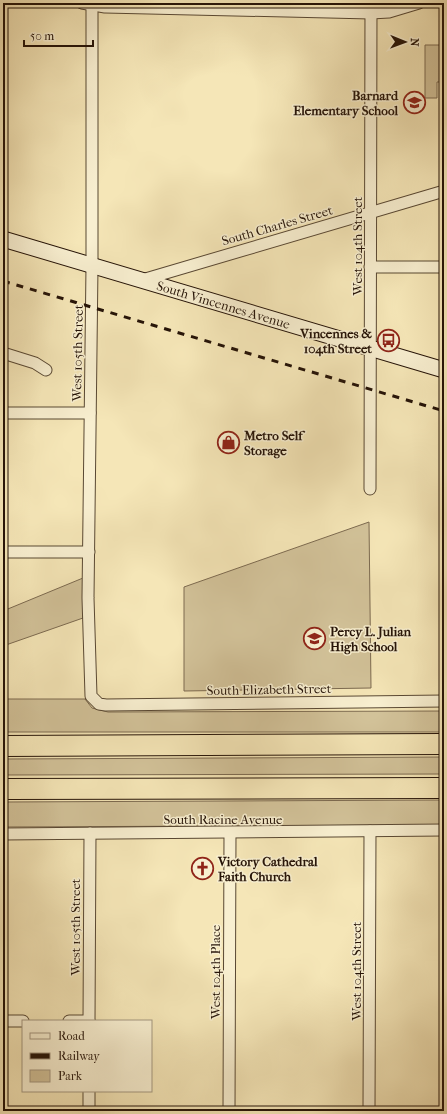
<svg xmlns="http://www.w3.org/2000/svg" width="447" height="1114" font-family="'IM FELL French Canon',serif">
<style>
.green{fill:#d2c299;stroke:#7c6a50}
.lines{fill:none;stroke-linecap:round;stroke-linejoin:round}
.street-casing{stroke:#594833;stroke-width:13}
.secondary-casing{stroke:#251307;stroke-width:17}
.highway-casing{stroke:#251307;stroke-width:22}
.street{stroke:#f8efd0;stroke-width:11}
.secondary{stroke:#f8efd0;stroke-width:15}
.highway{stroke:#f5e6b7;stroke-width:20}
.rail{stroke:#251307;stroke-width:3;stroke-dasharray:7 7;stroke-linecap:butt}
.labels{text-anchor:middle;stroke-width:3;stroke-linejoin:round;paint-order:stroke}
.poi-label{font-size:13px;font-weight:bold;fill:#251307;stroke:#f8efd0;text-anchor:start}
.street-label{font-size:13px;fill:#251307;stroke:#f8efd0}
</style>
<rect width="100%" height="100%" fill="#f5e6b7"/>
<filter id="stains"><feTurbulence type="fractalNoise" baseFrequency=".005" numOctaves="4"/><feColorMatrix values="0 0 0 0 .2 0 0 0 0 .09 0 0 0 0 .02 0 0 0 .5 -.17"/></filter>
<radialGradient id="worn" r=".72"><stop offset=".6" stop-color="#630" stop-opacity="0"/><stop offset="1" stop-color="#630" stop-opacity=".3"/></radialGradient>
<g class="green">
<polygon points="425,45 443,45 443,82 437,82 437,98 425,98"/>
<polygon points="369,522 371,688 184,691 184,587"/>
<polygon points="83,578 83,618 3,646 3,611"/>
<polygon points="3,699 85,699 92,708 108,712 444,711 444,732 3,732"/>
<polygon points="444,757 444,774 3,775 3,759"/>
<polygon points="444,800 444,825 3,827 3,802"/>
</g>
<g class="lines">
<defs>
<g id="street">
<polyline points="82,3 105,7 371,13 389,12 419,3"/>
<polyline points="92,3 92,266 88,598 91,696 99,704 106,705 444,701"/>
<polyline points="370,267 444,267"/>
<polyline points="142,280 444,191"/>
<polyline points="3,353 35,363 46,370"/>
<polyline points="3,413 90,413"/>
<polyline points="370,489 371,3"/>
<polyline points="3,552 89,552"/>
<polyline points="3,834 444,830"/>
<polyline points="3,1021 23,1021"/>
<polyline points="69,1021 89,1021"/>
<polyline points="89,1021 90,833"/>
<polyline points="89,1111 89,1091"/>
<polyline points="229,1111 230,833"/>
<polyline points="369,1111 370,831"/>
</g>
<g id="secondary">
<path id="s1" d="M 3,239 L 444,370"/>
</g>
<g id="highway">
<polyline points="3,746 444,744"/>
<polyline points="3,789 444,788"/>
</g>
</defs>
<use href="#street" class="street-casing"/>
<use href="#secondary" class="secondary-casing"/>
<use href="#highway" class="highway-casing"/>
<use href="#street" class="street"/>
<use href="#secondary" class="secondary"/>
<use href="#highway" class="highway"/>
<polyline class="rail" points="3,281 444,411"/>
</g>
<defs>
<symbol id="school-ring" viewBox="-11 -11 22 22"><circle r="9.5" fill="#f8efd0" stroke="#8f2418" stroke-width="1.5"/><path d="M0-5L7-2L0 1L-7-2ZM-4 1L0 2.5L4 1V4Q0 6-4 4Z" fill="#8f2418"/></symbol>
<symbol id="bus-ring" viewBox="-11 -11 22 22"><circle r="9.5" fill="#f8efd0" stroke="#8f2418" stroke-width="1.5"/><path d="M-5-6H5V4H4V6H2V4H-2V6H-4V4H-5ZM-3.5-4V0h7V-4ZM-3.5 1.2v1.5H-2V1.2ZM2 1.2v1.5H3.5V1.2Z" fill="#8f2418"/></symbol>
<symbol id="shop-ring" viewBox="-11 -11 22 22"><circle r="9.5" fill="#f8efd0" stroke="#8f2418" stroke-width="1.5"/><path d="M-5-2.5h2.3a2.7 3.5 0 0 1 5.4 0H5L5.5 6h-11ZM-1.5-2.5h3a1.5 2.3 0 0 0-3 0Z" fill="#8f2418"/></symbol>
<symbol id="church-ring" viewBox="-11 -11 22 22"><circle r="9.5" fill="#f8efd0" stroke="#8f2418" stroke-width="1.5"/><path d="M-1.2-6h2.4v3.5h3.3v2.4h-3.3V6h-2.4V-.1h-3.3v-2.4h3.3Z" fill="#8f2418"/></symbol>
</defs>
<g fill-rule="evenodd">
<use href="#school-ring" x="402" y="90" width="25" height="25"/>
<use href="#bus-ring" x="376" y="328" width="25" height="25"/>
<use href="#shop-ring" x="216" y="430" width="25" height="25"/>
<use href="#school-ring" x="302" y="626" width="25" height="25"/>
<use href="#church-ring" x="190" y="856" width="25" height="25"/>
</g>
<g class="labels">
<g class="poi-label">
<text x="398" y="100" text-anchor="end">Barnard<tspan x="398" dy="15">Elementary School</tspan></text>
<text x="372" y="338" text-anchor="end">Vincennes &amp;<tspan x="372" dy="15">104th Street</tspan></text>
<text x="244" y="440">Metro Self<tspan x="244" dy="15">Storage</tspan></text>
<text x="330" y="636">Percy L. Julian<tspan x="330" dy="15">High School</tspan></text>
<text x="218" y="866">Victory Cathedral<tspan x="218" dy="15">Faith Church</tspan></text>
</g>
<g class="street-label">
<text transform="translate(277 225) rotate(-16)" y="5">South Charles Street</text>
<text transform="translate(357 246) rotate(-90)" y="5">West 104th Street</text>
<text dy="5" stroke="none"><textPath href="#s1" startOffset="230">South Vincennes Avenue</textPath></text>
<text transform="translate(77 353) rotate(-89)" y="5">West 105th Street</text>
<text transform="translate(269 689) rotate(-1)" y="5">South Elizabeth Street</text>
<text x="223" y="824">South Racine Avenue</text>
<text transform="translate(75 927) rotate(-90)" y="5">West 105th Street</text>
<text transform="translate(356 971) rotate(-90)" y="5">West 104th Street</text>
<text transform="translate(215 972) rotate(-90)" y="5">West 104th Place</text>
</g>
</g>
<rect width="447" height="1114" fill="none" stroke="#f5e6b7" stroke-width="16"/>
<rect x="4" y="4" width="439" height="1106" fill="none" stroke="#251307" stroke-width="2"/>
<rect x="8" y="8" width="431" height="1098" fill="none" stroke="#251307"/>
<rect x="22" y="1020" width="130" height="72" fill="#f8efd0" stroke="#a49780"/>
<rect x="30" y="1033" width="20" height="6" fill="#f8efd0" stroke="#a49780"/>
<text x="58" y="1040" font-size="12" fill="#251307">Road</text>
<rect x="30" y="1053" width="20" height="6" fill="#251307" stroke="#a49780"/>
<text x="58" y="1060" font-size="12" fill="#251307">Railway</text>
<rect x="30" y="1070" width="20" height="12" fill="#d2c299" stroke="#a49780"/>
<text x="58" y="1080" font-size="12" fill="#251307">Park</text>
<g transform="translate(405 42) rotate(91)" stroke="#f8efd0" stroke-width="3" paint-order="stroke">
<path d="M0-3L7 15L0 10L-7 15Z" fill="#251307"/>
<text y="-6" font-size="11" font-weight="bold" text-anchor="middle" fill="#251307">N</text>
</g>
<path d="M24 40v6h69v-6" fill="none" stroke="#251307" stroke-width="2"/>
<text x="30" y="40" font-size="12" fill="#251307" stroke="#f8efd0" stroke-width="3" paint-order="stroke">50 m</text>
<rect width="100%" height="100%" filter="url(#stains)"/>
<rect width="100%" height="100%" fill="url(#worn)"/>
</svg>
